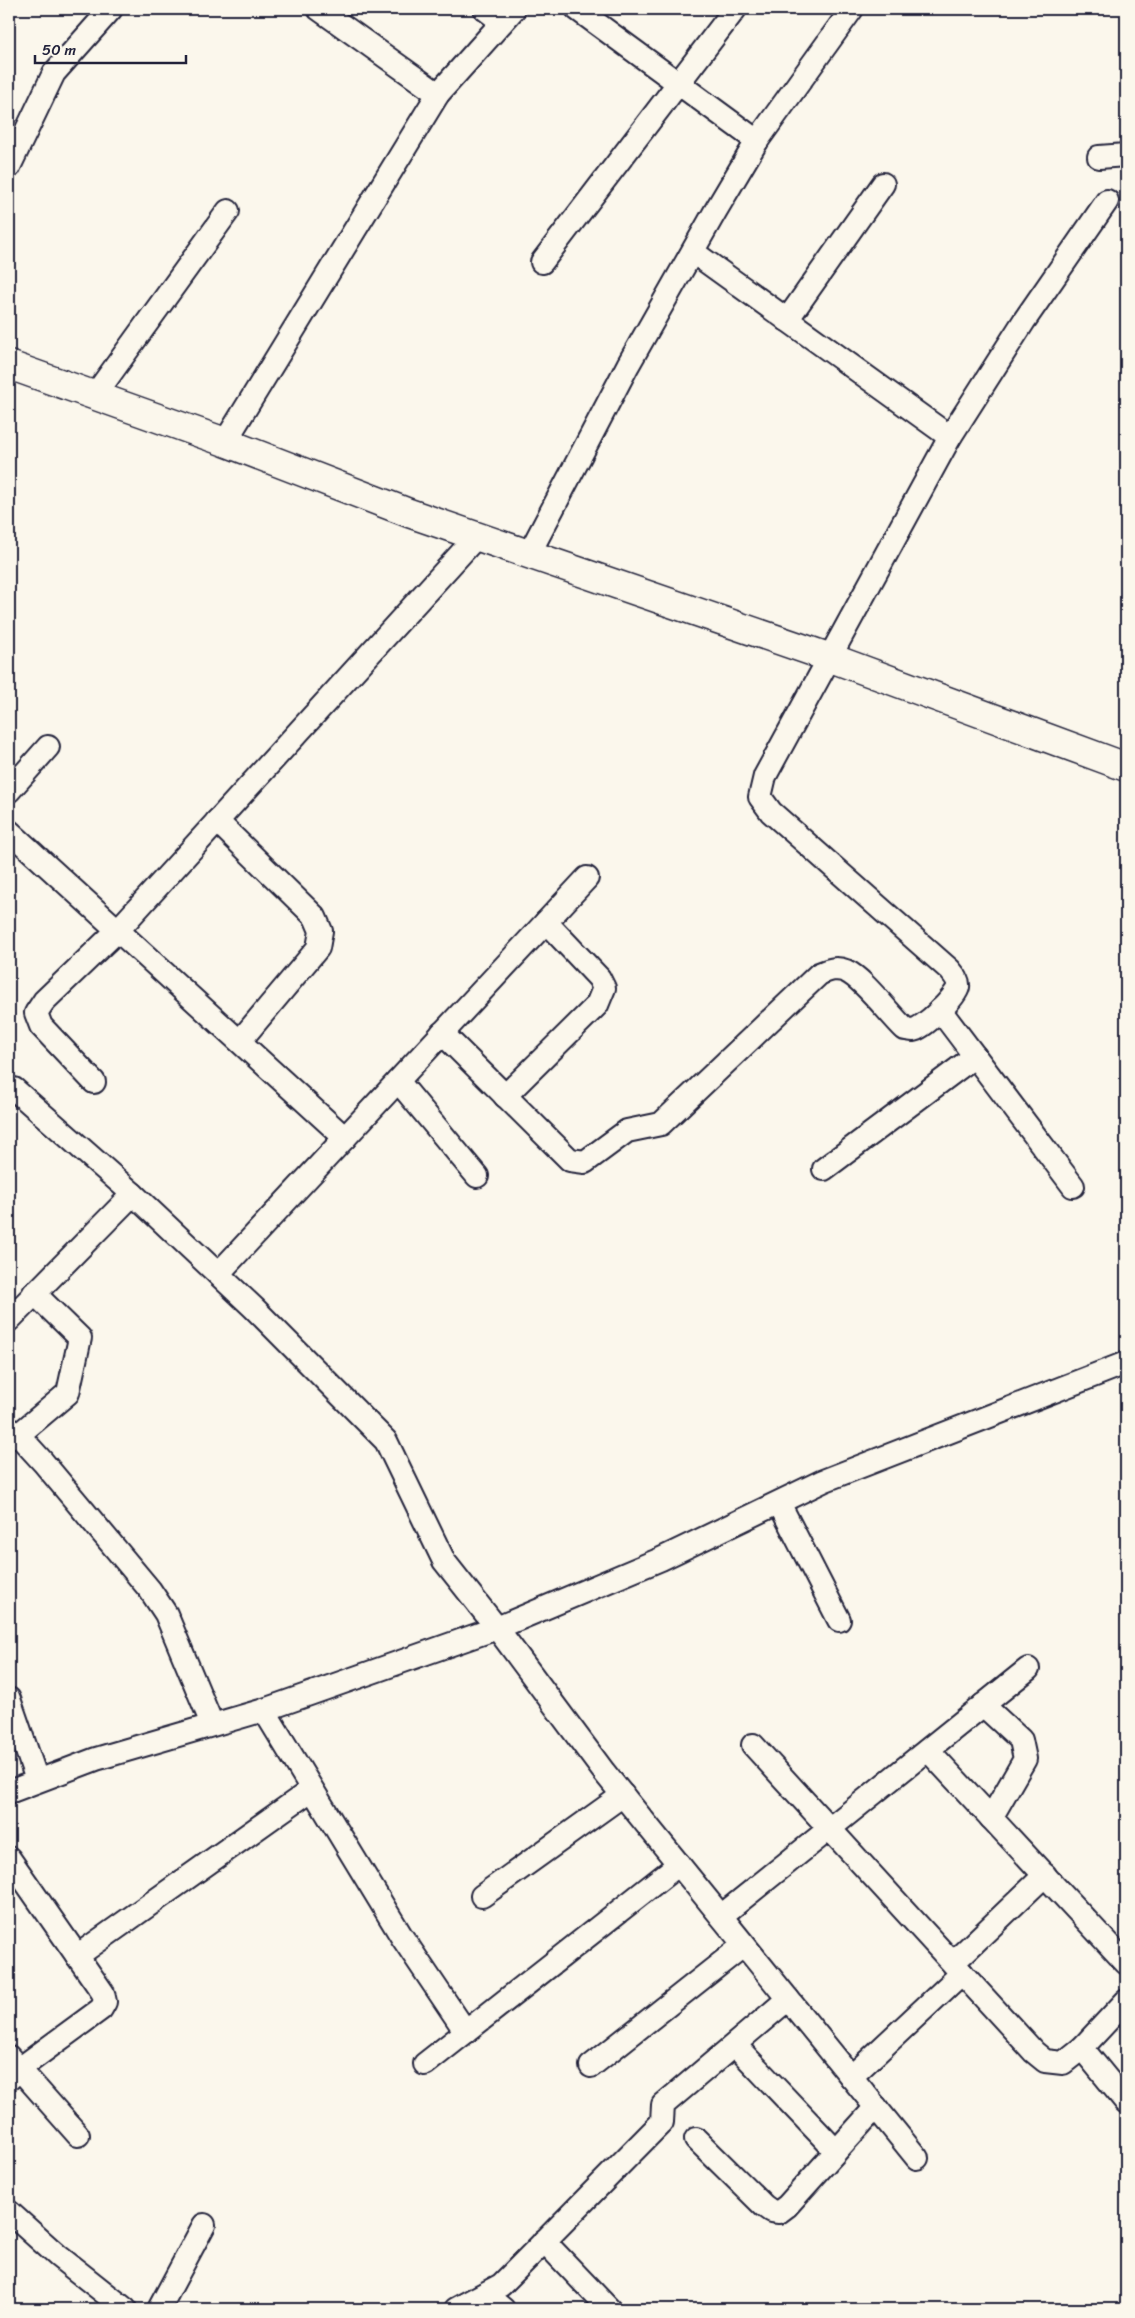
<svg xmlns="http://www.w3.org/2000/svg" width="1135" height="2318" font-family="Sriracha,sans-serif">
<style>
.lines{fill:none;stroke-linecap:round;stroke-linejoin:round}
.minor-casing{stroke:#22223b;stroke-width:26}
.primary-casing{stroke:#22223b;stroke-width:31}
.minor{stroke:#fbf7ec;stroke-width:22}
.primary{stroke:#fbf7ec;stroke-width:28}
</style>
<rect width="100%" height="100%" fill="#fbf7ec"/>
<filter id="ink" filterUnits="userSpaceOnUse"><feTurbulence type="fractalNoise" baseFrequency=".02" numOctaves="2"/><feDisplacementMap in="SourceGraphic" scale="10" xChannelSelector="R" yChannelSelector="G"/><feConvolveMatrix kernelMatrix="1 2 1 2 8 2 1 2 1" color-interpolation-filters="sRGB"/></filter>
<g filter="url(#ink)">
<g class="lines">
<defs>
<g id="minor">
<polyline points="319,9 438,94"/>
<polyline points="485,9 502,22"/>
<polyline points="577,9 757,141"/>
<polyline points="1099,157 1126,155"/>
<polyline points="9,167 54,73 111,9"/>
<polyline points="693,252 950,437"/>
<polyline points="542,262 735,9"/>
<polyline points="787,320 883,184"/>
<polyline points="95,395 228,211"/>
<polyline points="225,442 438,94 514,9"/>
<polyline points="529,554 628,365 716,210 757,141 852,9"/>
<polyline points="9,791 48,747"/>
<polyline points="217,821 315,917 321,931 318,948 240,1041"/>
<polyline points="9,831 345,1138"/>
<polyline points="940,1010 1073,1186"/>
<path d="M 442,1033 L 570,1160 L 585,1162 L 627,1131 L 661,1124 L 819,974 C 828,970 836,967 846,971 C 864,979 889,1014 905,1029 C 908,1029 910,1030 913,1030 C 923,1029 956,997 958,987 C 959,980 954,975 950,970 L 771,812 L 760,797 L 765,776 L 950,437 L 1024,321 L 1107,201"/>
<polyline points="398,1081 477,1176"/>
<polyline points="94,1082 41,1026 36,1013 44,1001 118,930 477,536"/>
<polyline points="14,1089 133,1194 254,1308 386,1441 444,1561 497,1628 604,1772 917,2158"/>
<polyline points="505,1096 597,1005 604,988 599,978 546,922"/>
<polyline points="824,1169 975,1056"/>
<polyline points="218,1274 587,878"/>
<polyline points="9,1320 133,1194"/>
<polyline points="9,1429 22,1439 43,1462 150,1590 166,1614 212,1724"/>
<polyline points="17,1436 68,1393 80,1338 34,1293"/>
<polyline points="779,1503 839,1620"/>
<polyline points="9,1699 37,1780"/>
<polyline points="983,1705 1021,1740 1025,1759 991,1818"/>
<polyline points="264,1710 402,1937 466,2032"/>
<polyline points="753,1745 1034,2052 1045,2061 1063,2063 1082,2048 1126,2102"/>
<polyline points="928,1750 1126,1963"/>
<polyline points="9,1792 96,1759 264,1710 497,1628 661,1559 823,1481 1126,1363"/>
<polyline points="9,1858 103,1993 105,2002 101,2009 26,2064 9,2079"/>
<polyline points="482,1896 623,1795"/>
<polyline points="721,1916 1028,1669"/>
<polyline points="77,1956 311,1790"/>
<polyline points="953,1963 1045,1875"/>
<polyline points="735,2045 836,2151"/>
<polyline points="1082,2048 1126,2001"/>
<polyline points="9,2057 78,2135"/>
<polyline points="425,2064 679,1864"/>
<polyline points="591,2066 744,1945"/>
<polyline points="851,2077 962,1973"/>
<polyline points="696,2139 764,2206 771,2211 779,2212 787,2206 876,2107"/>
<polyline points="9,2212 58,2256 125,2309"/>
<polyline points="544,2241 609,2309"/>
<polyline points="485,2294 503,2309"/>
<polyline points="159,2309 204,2225"/>
<polyline points="456,2309 501,2285 515,2271 662,2122 663,2105 788,1999"/>
</g>
<polyline id="primary" points="9,365 225,442 409,513 831,658 1126,767"/>
</defs>
<use href="#minor" class="minor-casing"/>
<use href="#primary" class="primary-casing"/>
<use href="#minor" class="minor"/>
<use href="#primary" class="primary"/>
</g>
</g>
<rect width="1135" height="2318" fill="none" stroke="#fbf7ec" stroke-width="30"/>
<rect x="15" y="15" width="1105" height="2288" fill="none" stroke="#22223b" stroke-width="2" filter="url(#ink)"/>
<path d="M35 55v8h151v-8" fill="none" stroke="#22223b" stroke-width="2.5"/>
<text x="42" y="55" font-size="15" fill="#22223b" stroke="#fbf7ec" stroke-width="4" paint-order="stroke">50 m</text>
</svg>
